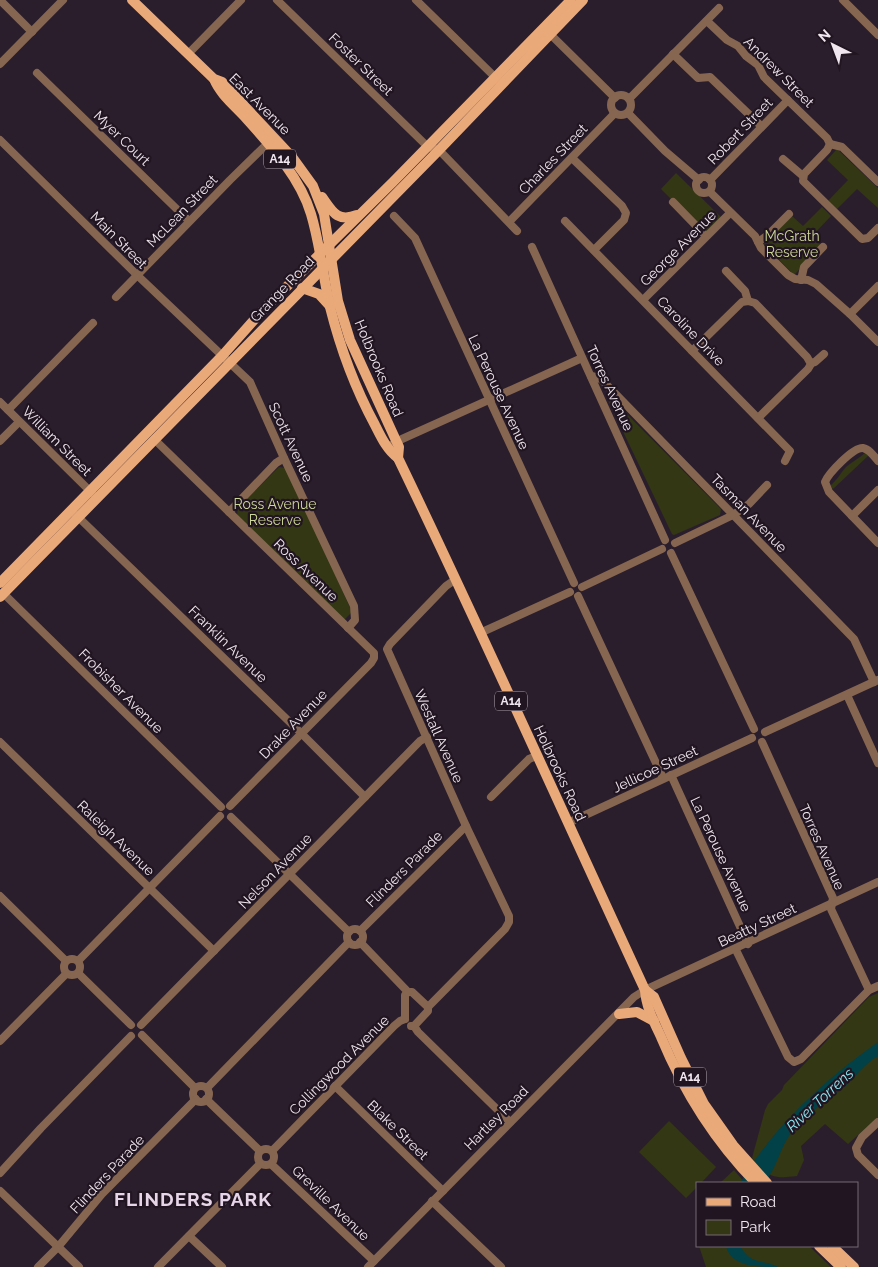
<svg xmlns="http://www.w3.org/2000/svg" width="878" height="1267" font-family="Raleway,sans-serif">
<style>
.green{fill:#333714}
.water{fill:#024147}
.lines{fill:none;stroke-linecap:round;stroke-linejoin:round}
.minor{stroke:#866650;stroke-width:8}
.major{stroke:#eaa979;stroke-width:10}
.labels{text-anchor:middle;stroke-width:4.5;stroke-linejoin:round;paint-order:stroke}
.shield{fill:#221522;stroke:#b2a7b2;stroke-width:1}
.shield-label{font-size:12px;font-weight:bold;fill:#efe6ef}
.street-label{font-size:14px;fill:#efe6ef;stroke:#221522}
.park-label{font-size:14px;fill:#ced896;stroke:#221522}
.water-label{font-size:15px;font-style:italic;fill:#8feaf4;stroke:#221522}
.district-label{font-size:19px;font-weight:bold;letter-spacing:1px;fill:#e6d4e7;stroke:#221522}
</style>
<rect width="100%" height="100%" fill="#2b1e2c"/>
<g class="green">
<polygon points="837,149 878,188 878,208 857,189 837,209 828,201 848,180 827,160"/>
<polygon points="676,173 721,217 705,233 661,189"/>
<polygon points="822,207 831,216 812,236 822,246 794,275 764,244 792,216 803,226"/>
<polygon points="609,396 721,509 720,515 674,535 672,534 608,400"/>
<path d="M 866,452 L 869,455 L 833,489 L 830,486 C 837,480 840,474 846,467 C 853,461 860,458 866,452 Z"/>
<polygon points="279,467 287,468 352,612 344,620 237,516 238,507"/>
<path d="M 878,993 L 878,1117 L 848,1144 L 825,1124 L 801,1146 L 804,1160 L 797,1176 C 774,1179 767,1177 752,1158 L 765,1110 L 768,1104 L 782,1090 L 784,1085 L 869,997 Z"/>
<polygon points="669,1121 716,1167 701,1183 697,1183 697,1187 686,1198 639,1152"/>
<polygon points="734,1170 745,1183 720,1183"/>
<polygon points="699,1246 809,1246 831,1267 706,1267"/>
</g>
<g class="water">
<path d="M 878,1042 L 878,1056 C 864,1064 856,1077 844,1087 C 825,1103 803,1115 789,1136 C 779,1151 776,1170 764,1183 L 740,1183 C 774,1126 824,1080 878,1042 Z"/>
<path d="M 726,1246 L 740,1246 C 752,1266 762,1259 778,1267 C 758,1267 731,1267 726,1246 Z"/>
</g>
<g class="lines">
<g class="minor">
<polyline points="0,0 32,32"/>
<polyline points="277,0 428,147 439,150 517,231"/>
<polyline points="416,0 499,81"/>
<polyline points="843,0 878,35"/>
<polyline points="707,21 727,40 738,46 746,56 758,65 764,77 827,138 830,144"/>
<polyline points="547,31 615,98"/>
<polyline points="188,54 241,0"/>
<polyline points="673,54 698,78 710,77 761,126"/>
<polyline points="0,64 63,0"/>
<polyline points="37,73 189,221"/>
<circle cx="621" cy="105" r="10"/>
<polyline points="629,99 719,8"/>
<polyline points="628,113 665,151 699,180"/>
<polyline points="0,140 137,275 250,382 284,458 354,606 355,620 348,628"/>
<polyline points="830,144 827,150 804,174 803,181 862,239 868,238 878,228"/>
<polyline points="830,144 842,147 878,182"/>
<polyline points="572,158 622,206 626,213 624,220 594,250"/>
<polyline points="783,159 803,176"/>
<circle cx="704" cy="185" r="8"/>
<polyline points="710,180 788,100"/>
<polyline points="710,192 755,236 761,248 788,275 795,279 808,280 816,284 850,314 878,342"/>
<polyline points="673,202 706,236"/>
<polyline points="394,216 415,238 574,583"/>
<polyline points="565,221 790,451 785,461"/>
<polyline points="509,222 615,113"/>
<polyline points="758,242 768,235 789,214"/>
<polyline points="532,247 665,540"/>
<polyline points="726,271 745,291 748,301"/>
<polyline points="801,280 804,267 823,247"/>
<polyline points="116,297 230,180 267,144"/>
<polyline points="643,300 730,213"/>
<polyline points="850,314 878,286"/>
<polyline points="692,351 742,302 748,301 755,303 807,357 811,364 808,369 758,418"/>
<polyline points="811,363 815,362 824,354"/>
<polyline points="591,376 596,377 602,380 854,639 874,682"/>
<polyline points="0,402 93,494"/>
<polyline points="8,410 93,323"/>
<polyline points="154,439 374,653 374,658 371,663 230,806"/>
<polyline points="0,441 19,422"/>
<polyline points="388,447 402,439 582,358"/>
<path d="M 878,461 C 874,456 869,449 863,448 C 853,447 828,474 825,482 L 829,492 L 878,543"/>
<polyline points="229,512 276,463 284,458"/>
<polyline points="75,514 301,733 365,797"/>
<polyline points="852,516 878,490"/>
<polyline points="675,543 733,515 749,504 767,485"/>
<polyline points="671,553 754,729"/>
<polyline points="582,587 662,549"/>
<polyline points="3,593 221,807"/>
<polyline points="578,596 663,778"/>
<polyline points="480,633 570,592"/>
<polyline points="847,695 878,763"/>
<polyline points="765,732 878,680"/>
<polyline points="0,742 214,951"/>
<polyline points="762,742 833,898 831,909 869,990"/>
<polyline points="671,775 748,944"/>
<polyline points="491,797 529,759 536,756"/>
<polyline points="231,817 349,932"/>
<polyline points="568,823 752,738"/>
<polyline points="0,896 66,961"/>
<circle cx="355" cy="937" r="8"/>
<polyline points="360,931 466,826"/>
<polyline points="360,942 408,992 412,992 428,1007"/>
<polyline points="736,950 788,1057 794,1062 801,1059 869,990 878,986"/>
<circle cx="72" cy="967" r="8"/>
<polyline points="78,961 220,816"/>
<polyline points="78,973 131,1025"/>
<polyline points="405,1019 405,995 408,992"/>
<polyline points="141,1025 420,741 427,737"/>
<polyline points="411,1026 414,1026 418,1032 510,1122"/>
<polyline points="414,1026 428,1011 428,1007 505,929 509,922 509,916 466,826 387,649 390,644 446,586 456,579"/>
<polyline points="142,1035 195,1088"/>
<polyline points="0,1041 66,974"/>
<polyline points="335,1086 443,1191"/>
<circle cx="201" cy="1094" r="8"/>
<polyline points="207,1088 349,942"/>
<polyline points="206,1099 260,1151"/>
<polyline points="878,1122 862,1137 856,1148 858,1155 878,1175"/>
<circle cx="266" cy="1157" r="8"/>
<polyline points="272,1151 394,1026 400,1021 405,1019"/>
<polyline points="271,1164 374,1261"/>
<polyline points="0,1173 41,1128 131,1036"/>
<polyline points="0,1191 79,1267"/>
<polyline points="432,1201 501,1267"/>
<polyline points="189,1236 222,1267"/>
<polyline points="38,1267 58,1247 102,1194 196,1099"/>
<polyline points="158,1267 260,1164"/>
<polyline points="368,1267 634,997 645,990 878,882"/>
</g>
<g class="major">
<path d="M 132,0 L 214,79 L 222,82 L 292,157 L 313,186 L 324,214 L 338,301 L 350,340 L 399,447 L 398,458 C 483,634 563,813 645,990 C 646,1007 654,1022 661,1037 C 684,1092 714,1140 756,1183"/>
<path d="M 214,79 C 220,94 234,105 245,117 C 270,145 300,177 311,214 C 320,244 323,276 330,307 C 340,347 355,388 375,425 C 381,437 387,450 398,458"/>
<path d="M 322,197 C 332,211 337,223 357,215"/>
<polyline points="302,288 319,294 330,306"/>
<polyline points="0,583 222,356 263,310 393,182 571,0"/>
<polyline points="0,597 439,150 583,0"/>
<polyline points="645,990 654,997 681,1058 704,1104 733,1145 767,1183"/>
<polyline points="619,1014 637,1012 654,1021"/>
<polyline points="819,1246 841,1267"/>
<polyline points="832,1246 854,1267"/>
</g>
</g>
<g class="labels">
<g class="shield">
<rect x="264" y="149.5" width="32" height="19" rx="4"/>
<rect x="495" y="691.5" width="32" height="19" rx="4"/>
<rect x="674" y="1067.5" width="32" height="19" rx="4"/>
</g>
<g class="shield-label">
<text x="280" y="163">A14</text>
<text x="511" y="705">A14</text>
<text x="690" y="1081">A14</text>
</g>
<g class="street-label">
<text transform="translate(361 64) rotate(44)" y="5">Foster Street</text>
<text transform="translate(779 72) rotate(45)" y="5">Andrew Street</text>
<text transform="translate(260 104) rotate(45)" y="5">East Avenue</text>
<text transform="translate(740 131) rotate(-46)" y="5">Robert Street</text>
<text transform="translate(122 138) rotate(44)" y="5">Myer Court</text>
<text transform="translate(553 159) rotate(-46)" y="5">Charles Street</text>
<text transform="translate(182 211) rotate(-46)" y="5">McLean Street</text>
<text transform="translate(119 240) rotate(45)" y="5">Main Street</text>
<text transform="translate(678 248) rotate(-45)" y="5">George Avenue</text>
<text transform="translate(282 289) rotate(-46)" y="5">Grange Road</text>
<text transform="translate(691 331) rotate(46)" y="5">Caroline Drive</text>
<text transform="translate(379 368) rotate(67)" y="5">Holbrooks Road</text>
<text transform="translate(610 388) rotate(65)" y="5">Torres Avenue</text>
<text transform="translate(499 392) rotate(65)" y="5">La Perouse Avenue</text>
<text transform="translate(57 441) rotate(45)" y="5">William Street</text>
<text transform="translate(291 442) rotate(65)" y="5">Scott Avenue</text>
<text transform="translate(749 513) rotate(46)" y="5">Tasman Avenue</text>
<text transform="translate(306 570) rotate(44)" y="5">Ross Avenue</text>
<text transform="translate(228 644) rotate(44)" y="5">Franklin Avenue</text>
<text transform="translate(121 691) rotate(45)" y="5">Frobisher Avenue</text>
<text transform="translate(293 724) rotate(-46)" y="5">Drake Avenue</text>
<text transform="translate(439 736) rotate(66)" y="5">Westall Avenue</text>
<text transform="translate(655 769) rotate(-25)" y="5">Jellicoe Street</text>
<text transform="translate(560 773) rotate(65)" y="5">Holbrooks Road</text>
<text transform="translate(116 838) rotate(44)" y="5">Raleigh Avenue</text>
<text transform="translate(822 847) rotate(66)" y="5">Torres Avenue</text>
<text transform="translate(721 854) rotate(65)" y="5">La Perouse Avenue</text>
<text transform="translate(404 869) rotate(-45)" y="5">Flinders Parade</text>
<text transform="translate(275 871) rotate(-46)" y="5">Nelson Avenue</text>
<text transform="translate(757 925) rotate(-25)" y="5">Beatty Street</text>
<text transform="translate(339 1065) rotate(-45)" y="5">Collingwood Avenue</text>
<text transform="translate(496 1118) rotate(-45)" y="5">Hartley Road</text>
<text transform="translate(398 1130) rotate(44)" y="5">Blake Street</text>
<text transform="translate(107 1174) rotate(-47)" y="5">Flinders Parade</text>
<text transform="translate(331 1203) rotate(44)" y="5">Greville Avenue</text>
</g>
<g class="park-label">
<text x="792" y="241">McGrath<tspan x="792" dy="16">Reserve</tspan></text>
<text x="275" y="509">Ross Avenue<tspan x="275" dy="16">Reserve</tspan></text>
</g>
<g class="water-label">
<text transform="translate(820 1100) rotate(-43)" y="5">River Torrens</text>
</g>
<g class="district-label">
<text x="193" y="1206">FLINDERS PARK</text>
</g>
</g>
<rect x="696" y="1182" width="162" height="65" fill="#221522" stroke="#746974"/>
<rect x="706" y="1198" width="25" height="8" fill="#eaa979" stroke="#746974"/>
<text x="740" y="1207" font-size="15" fill="#efe6ef">Road</text>
<rect x="706" y="1220" width="25" height="15" fill="#333714" stroke="#746974"/>
<text x="740" y="1232" font-size="15" fill="#efe6ef">Park</text>
<g transform="translate(833 45) rotate(318)" stroke="#221522" stroke-width="4" paint-order="stroke">
<path d="M0-4L9 19L0 12L-9 19Z" fill="#efe6ef"/>
<text y="-8" font-size="14" font-weight="bold" text-anchor="middle" fill="#efe6ef">N</text>
</g>
</svg>
